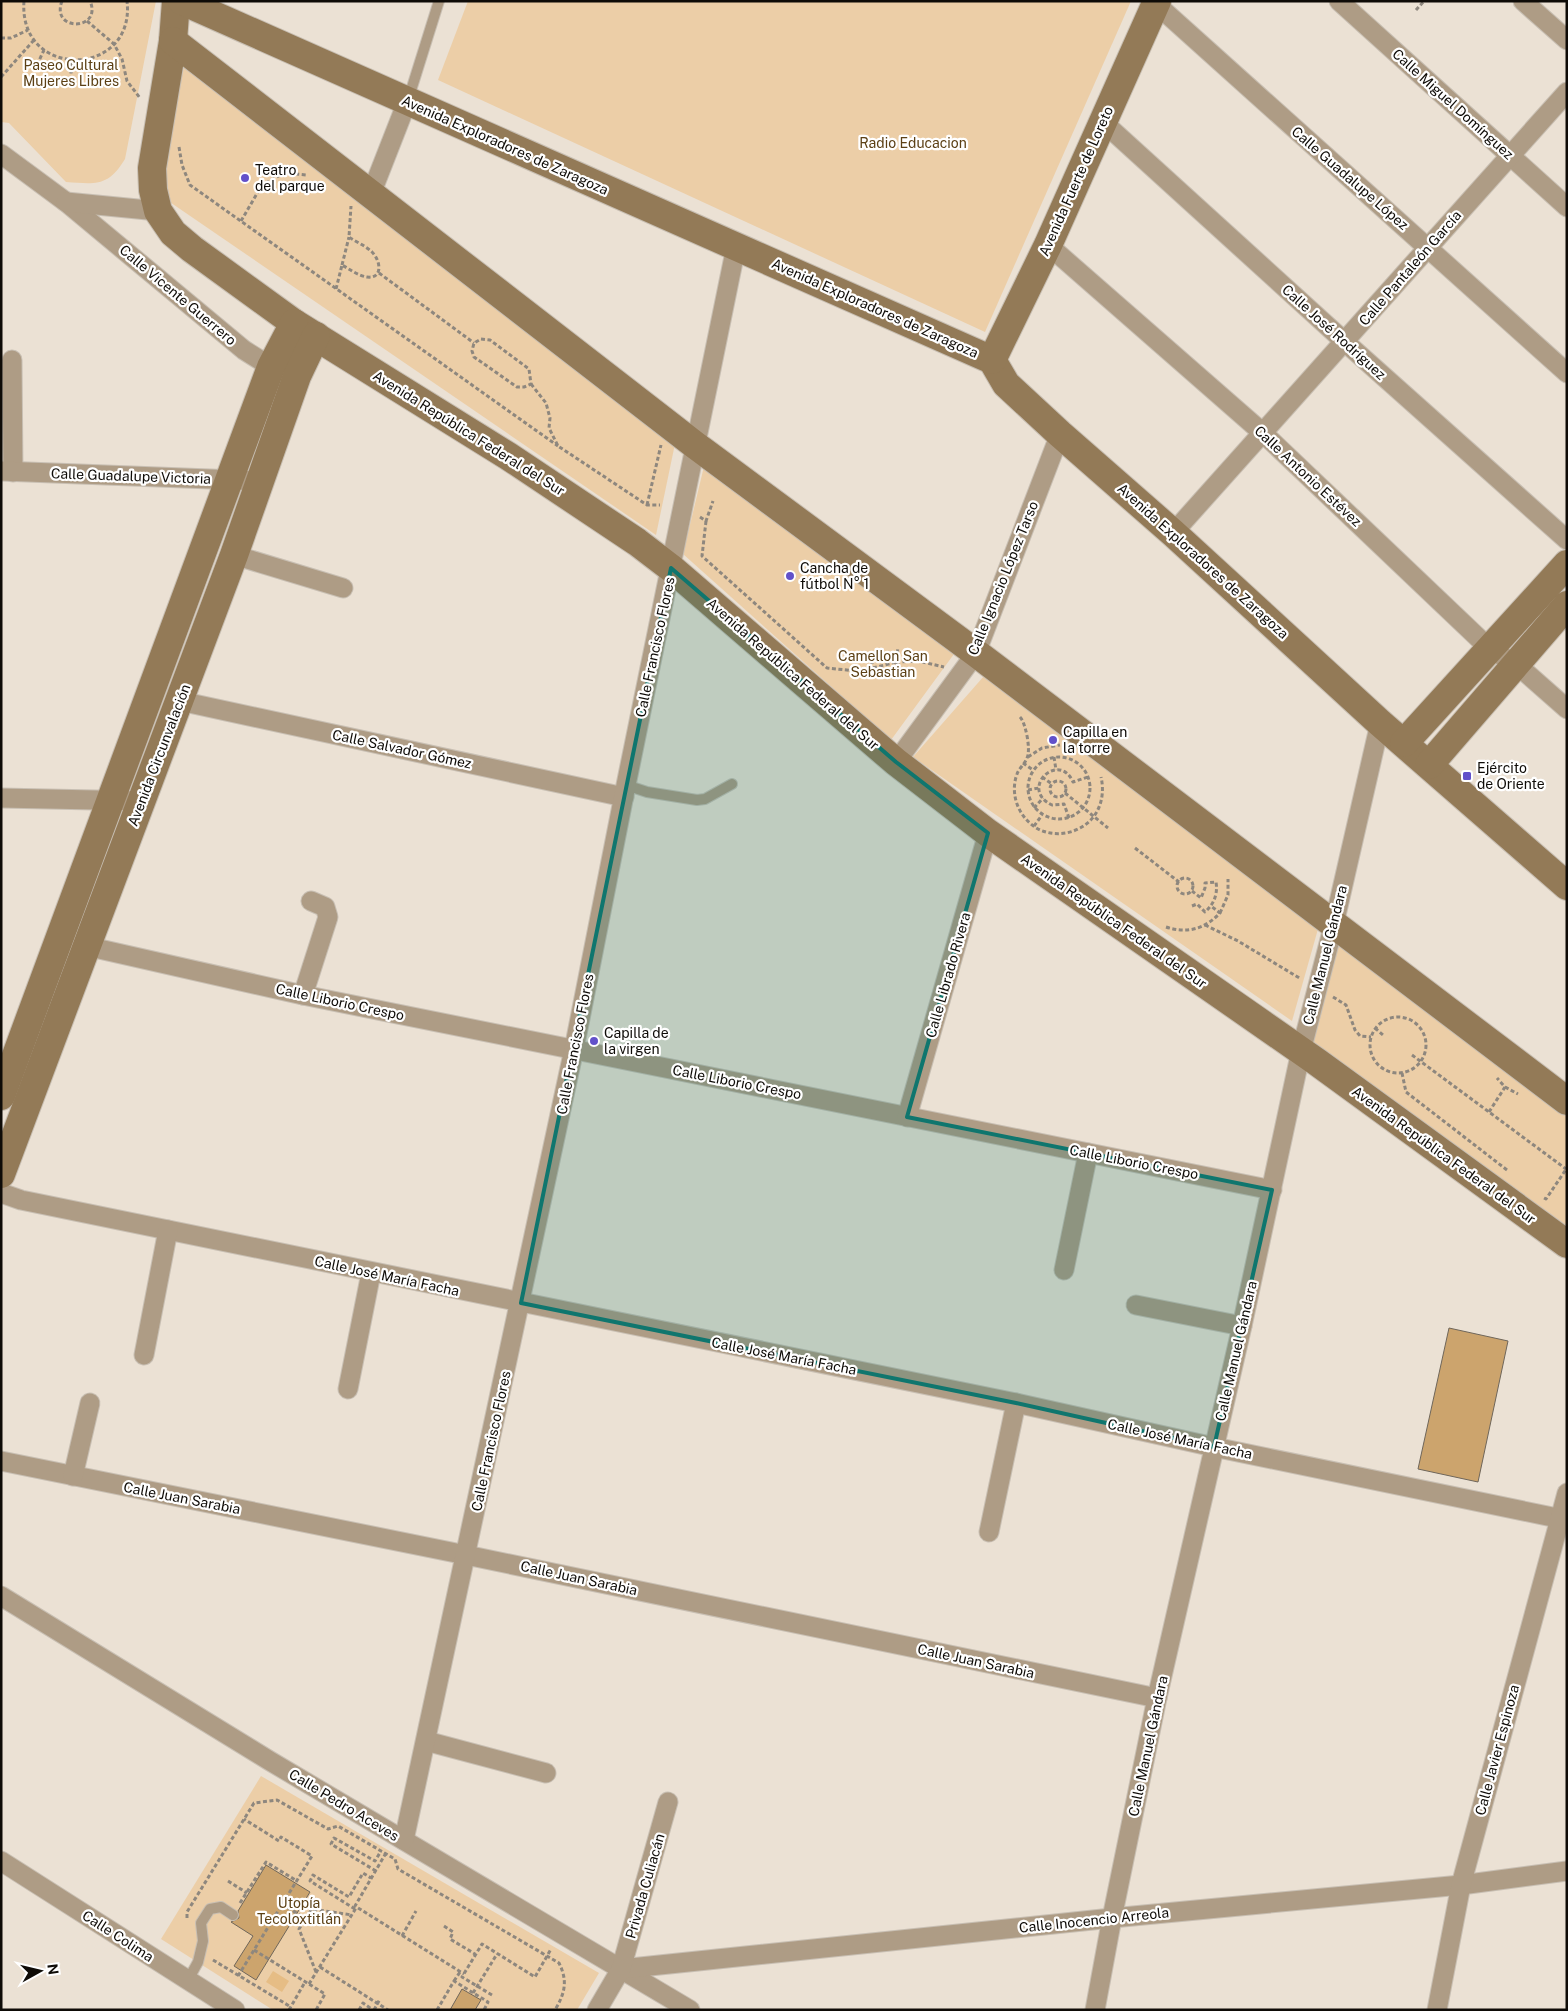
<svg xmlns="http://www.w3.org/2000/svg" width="1568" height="2011" font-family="'Public Sans',sans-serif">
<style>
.green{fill:#eccea7}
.water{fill:#e6bd85}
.building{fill:#cca46d;stroke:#6f665a}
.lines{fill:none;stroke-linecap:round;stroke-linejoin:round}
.lane-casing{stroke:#c8bfb3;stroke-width:12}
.street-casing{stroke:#c8bfb3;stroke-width:21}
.secondary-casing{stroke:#c8bfb3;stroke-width:30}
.path{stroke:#8e877e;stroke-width:3;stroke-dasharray:4 2.5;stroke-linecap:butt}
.lane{stroke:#ae9c85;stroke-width:10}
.street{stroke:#ae9c85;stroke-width:19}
.secondary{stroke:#937a57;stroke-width:28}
.marked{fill:#0f766e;fill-opacity:0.2;stroke:#0f766e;stroke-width:4;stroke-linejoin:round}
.poi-dot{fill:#6251ca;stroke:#fff;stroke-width:2}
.labels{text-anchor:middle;stroke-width:4.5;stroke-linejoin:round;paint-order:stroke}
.park-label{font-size:14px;fill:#5c4015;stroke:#fff}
.street-label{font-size:14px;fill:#0e0b07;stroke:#fff}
.poi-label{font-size:14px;fill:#0e0b07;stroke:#fff;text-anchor:start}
</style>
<rect width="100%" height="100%" fill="#ebe1d4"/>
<g class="green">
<path d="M 1,1 L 156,1 L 125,159 C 108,187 96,184 66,182 L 9,123 L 1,122 Z"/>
<polygon points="468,1 1131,1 985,332 438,80"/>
<polygon points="186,61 676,439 656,535 161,196 168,124"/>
<polygon points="706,458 880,598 954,654 891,740 683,554"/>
<polygon points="984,676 1318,929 1292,1021 913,757"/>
<polygon points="1337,941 1567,1115 1567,1236 1308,1043"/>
<polygon points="261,1776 599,1973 577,2010 273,2010 161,1939"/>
</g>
<polygon class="water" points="273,1971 289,1981 282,1992 266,1982"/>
<g class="building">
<polygon points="1449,1328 1508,1341 1478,1482 1418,1469"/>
<polygon points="266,1865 310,1892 256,1980 234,1966 253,1936 231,1922 239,1918 238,1911"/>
<polygon points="462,1989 481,2000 475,2010 450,2010"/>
</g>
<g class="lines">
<defs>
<g id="lane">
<polyline points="408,100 439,1"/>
<polyline points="626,785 647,792 697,800 705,799 732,784"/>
<polyline points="188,1980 198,1962 203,1941 201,1923 210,1909 221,1907 233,1915"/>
</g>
<g id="street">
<polyline points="1339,1 1567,207"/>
<polyline points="1523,1 1567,40"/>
<polyline points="1156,4 1567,373"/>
<polyline points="1103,122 1345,342 1567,540"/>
<polyline points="1,154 66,202 244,350 271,367 283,371"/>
<polyline points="371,194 407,102"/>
<polyline points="66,202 158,211"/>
<polyline points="1048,245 1264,434 1491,650 1515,663 1567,709"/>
<polyline points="12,360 13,472"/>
<polyline points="1,471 261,481"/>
<polyline points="1173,533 1567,92"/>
<polyline points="234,555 343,588"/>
<polyline points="180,701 624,797"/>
<polyline points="896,762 976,653 1060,434"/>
<polyline points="1,798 142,801"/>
<polyline points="86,946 303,995 1272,1190"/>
<polyline points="303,995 328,917 325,907 311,901"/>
<polyline points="907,1117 988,833"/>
<polyline points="1,1193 21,1200 1016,1403 1214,1447 1567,1520"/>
<polyline points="1064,1270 1088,1153"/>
<polyline points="1136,1305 1242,1326"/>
<polyline points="144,1355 168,1230"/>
<polyline points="348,1389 371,1273"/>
<polyline points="1,1461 466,1555 1157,1698"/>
<polyline points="73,1476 90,1403"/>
<polyline points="989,1532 1016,1403"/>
<polyline points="1,1596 270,1761 690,2010"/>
<polyline points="426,1741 546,1773"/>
<polyline points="404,1840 574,1049 626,785 736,247"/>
<polyline points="1,1861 235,2010"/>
<polyline points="621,1969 1112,1918 1461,1885 1567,1871"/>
<polyline points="597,2010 621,1969 668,1802"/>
<polyline points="1095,2010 1112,1918 1157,1698 1242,1326 1301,1051 1334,924 1380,723"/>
<polyline points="1437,2010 1461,1885 1567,1493"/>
</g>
<g id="secondary">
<polyline points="176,1 173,41 152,168 153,190 158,211 173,233 192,249 294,323 508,456 637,542 671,568 896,762 988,833 1317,1062 1567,1244"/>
<polyline points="182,1 992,360 1006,384 1060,434 1173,533 1380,723 1567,886"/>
<polyline points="173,41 695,445 976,653 1567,1101"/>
<polyline points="992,360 1048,245 1157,1"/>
<polyline points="1404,743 1567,564"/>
<polyline points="1429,765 1567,605"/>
<polyline points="1,1096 271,367 294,323"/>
<polyline points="1,1174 234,555 297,376 316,336"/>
</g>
</defs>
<use href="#lane" class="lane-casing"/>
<use href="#street" class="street-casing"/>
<use href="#secondary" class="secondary-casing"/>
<g class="path">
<path d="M 24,1 C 18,81 136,78 127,1"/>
<path d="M 62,1 C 50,32 103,31 90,1"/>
<polyline points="1416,10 1424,1"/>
<polyline points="87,21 114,44 122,59 127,81 140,98"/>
<polyline points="1,38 11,38 28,30"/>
<polyline points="37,65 44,50"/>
<polyline points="1,77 34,40"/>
<polyline points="71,80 71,61"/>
<polyline points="179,147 182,165 190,185 558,446"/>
<polyline points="241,221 262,185 284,173 307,175"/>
<polyline points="342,265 349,237"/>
<polyline points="379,273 474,343"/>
<path d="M 336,289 L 342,265 C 349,269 359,276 367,277 C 383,279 381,261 372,252 C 366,246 356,242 349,237 L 351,206"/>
<polygon points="481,339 490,340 529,369 531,384 524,387 517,387 474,357 472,351 474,343"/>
<polyline points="531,384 546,403 550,418 549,428 558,446 647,505 660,505"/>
<polyline points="647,505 661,445"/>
<polyline points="700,517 706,521 713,501"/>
<polyline points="706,521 702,556 827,668 856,671 873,668 871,659"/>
<polyline points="896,662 918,661 944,667"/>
<polyline points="896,663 902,672"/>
<polyline points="873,668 896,662 898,647"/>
<path d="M 1020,717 C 1026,723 1031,751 1027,758 C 1025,764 1019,768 1017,774 C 1009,796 1020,820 1040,830 C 1052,835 1066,835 1078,829 C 1098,820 1106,798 1101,777"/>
<circle cx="1059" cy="788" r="31"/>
<polyline points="1028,757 1042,748 1060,745"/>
<polyline points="1054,757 1056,770"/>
<polyline points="1023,763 1033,770"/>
<polyline points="1042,777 1052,784"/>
<circle cx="1058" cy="789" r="8"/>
<polyline points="1028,790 1039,788"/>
<polyline points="1065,793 1108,828"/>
<polyline points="1034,808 1043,798"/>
<path d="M 1069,818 L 1064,804 L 1052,805 C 1018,789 1059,750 1073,782 L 1088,777"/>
<polyline points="1034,826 1042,815"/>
<polyline points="1135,848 1179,882"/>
<circle cx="1185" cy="886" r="8"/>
<path d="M 1192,906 L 1197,904 L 1205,912 C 1214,904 1218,894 1216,882 L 1205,883 L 1205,888 L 1201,898 L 1192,891"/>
<polyline points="1220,913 1228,895 1228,879"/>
<polyline points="1205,925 1238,941 1301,979"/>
<path d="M 1166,927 C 1187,934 1205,929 1220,913 L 1211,906"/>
<polyline points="1333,997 1346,1005 1355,1030 1360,1036 1371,1037"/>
<circle cx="1398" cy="1045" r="28"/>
<polyline points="1375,1028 1383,1035"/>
<polyline points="1412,1055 1566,1169"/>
<polyline points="1402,1073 1406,1092 1507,1170"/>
<polyline points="1505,1087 1518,1094"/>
<polyline points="1489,1112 1505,1087 1497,1078"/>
<polyline points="1544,1198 1546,1199 1567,1168"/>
<polyline points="386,1853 355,1906 464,1974"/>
<polyline points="376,1871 331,1844 334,1838 375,1861 381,1851"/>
<polyline points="228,1881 247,1893"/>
<polyline points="240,1903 266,1862 297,1881"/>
<polyline points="282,1904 306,1919"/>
<polyline points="355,1909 310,1881 313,1875 349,1897 363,1873 371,1878"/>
<path d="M 187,1918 L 187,1912 L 254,1803 L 277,1800 L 328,1829 L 338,1826 L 395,1859 L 398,1869 L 559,1963 C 568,1981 565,1993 555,2010"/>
<polyline points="444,1926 453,1932 450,1939 475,1954"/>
<polyline points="402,1936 416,1911"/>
<polyline points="254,1950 325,1994 316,2010"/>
<polyline points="213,1960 291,2007"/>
<polyline points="320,1967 388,2010"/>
<polyline points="316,1972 299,1929 312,1909 352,1915"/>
<polyline points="238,1976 312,1856 281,1837 279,1841 244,1819"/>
<polyline points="454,1981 460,1972"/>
<polyline points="309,1984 356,1908"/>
<polyline points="473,1993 497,1954"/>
<polyline points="492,1995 462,1977 482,1944 535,1977 551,1949"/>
<polyline points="289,2010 305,1982"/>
<polyline points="359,2010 363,2003 373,2010"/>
<polyline points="374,2010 380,1999"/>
<polyline points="437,2010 454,1981 488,2002 484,2010"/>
</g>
<use href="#lane" class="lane"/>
<use href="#street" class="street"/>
<use href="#secondary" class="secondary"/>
</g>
<path class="marked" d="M 671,568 L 896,762 L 988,833 L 907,1117 L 1272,1190 L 1214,1447 L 1016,1403 L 521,1303 Z"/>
<g class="poi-dot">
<circle cx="245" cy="178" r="5"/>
<circle cx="790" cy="576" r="5"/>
<circle cx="1053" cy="740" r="5"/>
<rect x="1462" y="771" width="10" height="10" rx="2.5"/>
<circle cx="594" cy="1041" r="5"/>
</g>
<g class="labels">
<g class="park-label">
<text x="71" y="70">Paseo Cultural<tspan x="71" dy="16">Mujeres Libres</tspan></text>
<text x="913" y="148">Radio Educacion</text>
<text x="883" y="661">Camellon San<tspan x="883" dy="16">Sebastian</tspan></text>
<text x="299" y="1908">Utopía<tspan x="299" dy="16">Tecoloxtitlán</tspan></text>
</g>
<g class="street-label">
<text transform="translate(1453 104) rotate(42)" y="5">Calle Miguel Domínguez</text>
<text transform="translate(505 145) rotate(24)" y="5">Avenida Exploradores de Zaragoza</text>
<text transform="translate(1350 178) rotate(41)" y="5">Calle Guadalupe López</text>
<text transform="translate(1076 181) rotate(-66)" y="5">Avenida Fuerte de Loreto</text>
<text transform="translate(1410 268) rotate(-49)" y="5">Calle Pantaleón García</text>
<text transform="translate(178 295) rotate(40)" y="5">Calle Vicente Guerrero</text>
<text transform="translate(875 308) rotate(24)" y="5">Avenida Exploradores de Zaragoza</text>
<text transform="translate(1334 332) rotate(42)" y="5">Calle José Rodríguez</text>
<text transform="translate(469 433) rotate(32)" y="5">Avenida República Federal del Sur</text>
<text transform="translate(131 476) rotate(2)" y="5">Calle Guadalupe Victoria</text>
<text transform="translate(1308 476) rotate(43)" y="5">Calle Antonio Estévez</text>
<text transform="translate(1203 561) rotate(42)" y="5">Avenida Exploradores de Zaragoza</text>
<text transform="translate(1003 578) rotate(-68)" y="5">Calle Ignacio López Tarso</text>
<text transform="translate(655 647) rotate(-78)" y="5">Calle Francisco Flores</text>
<text transform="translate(793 674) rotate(41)" y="5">Avenida República Federal del Sur</text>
<text transform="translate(402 749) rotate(12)" y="5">Calle Salvador Gómez</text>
<text transform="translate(159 755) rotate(-69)" y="5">Avenida Circunvalación</text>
<text transform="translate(1114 921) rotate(35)" y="5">Avenida República Federal del Sur</text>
<text transform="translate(1325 955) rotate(-76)" y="5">Calle Manuel Gándara</text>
<text transform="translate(948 975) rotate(-74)" y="5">Calle Librado Rivera</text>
<text transform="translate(340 1002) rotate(12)" y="5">Calle Liborio Crespo</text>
<text transform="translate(575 1044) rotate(-79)" y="5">Calle Francisco Flores</text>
<text transform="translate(737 1082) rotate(11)" y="5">Calle Liborio Crespo</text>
<text transform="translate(1444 1155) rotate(36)" y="5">Avenida República Federal del Sur</text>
<text transform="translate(1134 1162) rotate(11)" y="5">Calle Liborio Crespo</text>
<text transform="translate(387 1276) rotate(12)" y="5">Calle José María Facha</text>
<text transform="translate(1236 1351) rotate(-77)" y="5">Calle Manuel Gándara</text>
<text transform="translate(784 1356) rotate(11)" y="5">Calle José María Facha</text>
<text transform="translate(1180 1439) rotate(12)" y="5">Calle José María Facha</text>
<text transform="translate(491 1441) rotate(-78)" y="5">Calle Francisco Flores</text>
<text transform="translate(182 1498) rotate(11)" y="5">Calle Juan Sarabia</text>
<text transform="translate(579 1578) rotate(12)" y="5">Calle Juan Sarabia</text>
<text transform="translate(976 1661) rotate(12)" y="5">Calle Juan Sarabia</text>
<text transform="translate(1148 1746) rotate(-78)" y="5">Calle Manuel Gándara</text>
<text transform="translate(1497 1750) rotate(-75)" y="5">Calle Javier Espinoza</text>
<text transform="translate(344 1805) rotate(31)" y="5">Calle Pedro Aceves</text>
<text transform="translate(645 1886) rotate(-74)" y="5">Privada Culiacán</text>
<text transform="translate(1094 1920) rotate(-6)" y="5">Calle Inocencio Arreola</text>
<text transform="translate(118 1936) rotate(33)" y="5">Calle Colima</text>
</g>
<g class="poi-label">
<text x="255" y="175">Teatro<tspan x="255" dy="16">del parque</tspan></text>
<text x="800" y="573">Cancha de<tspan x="800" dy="16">fútbol N° 1</tspan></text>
<text x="1063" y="737">Capilla en<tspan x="1063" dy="16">la torre</tspan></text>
<text x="1477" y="773">Ejército<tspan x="1477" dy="16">de Oriente</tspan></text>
<text x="604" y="1038">Capilla de<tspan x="604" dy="16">la virgen</tspan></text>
</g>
</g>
<rect width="1568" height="2011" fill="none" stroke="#0e0b07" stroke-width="5"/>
<g transform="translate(40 1971) rotate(82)" stroke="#ffffff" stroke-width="4" paint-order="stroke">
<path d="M0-4L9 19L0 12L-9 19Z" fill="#0e0b07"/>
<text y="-8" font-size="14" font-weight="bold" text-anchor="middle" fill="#0e0b07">N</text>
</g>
</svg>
